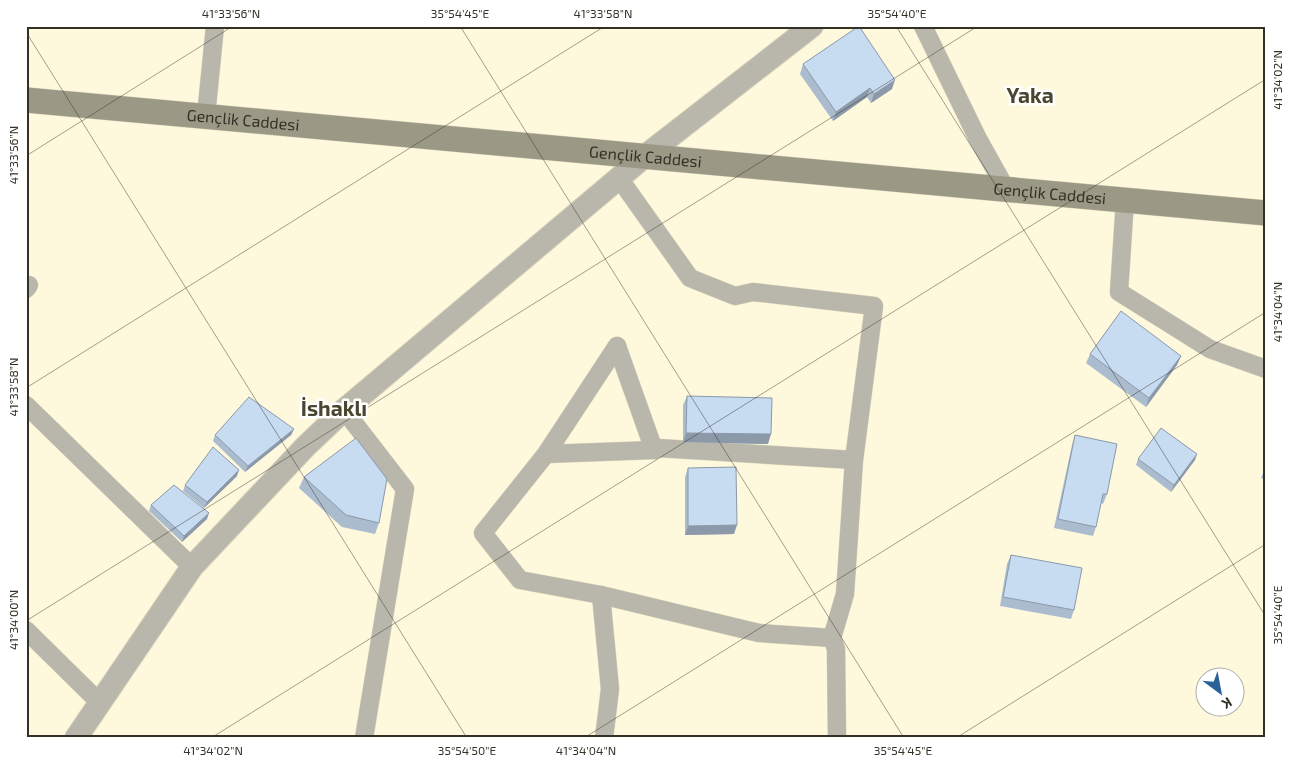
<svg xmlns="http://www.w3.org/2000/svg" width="1292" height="764" font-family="'Exo 2',sans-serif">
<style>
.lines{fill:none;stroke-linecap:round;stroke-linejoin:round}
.minor-casing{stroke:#d9d5bc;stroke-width:19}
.tertiary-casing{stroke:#d9d5bc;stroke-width:24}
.secondary-casing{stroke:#d9d5bc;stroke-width:26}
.minor{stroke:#b9b7ab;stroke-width:18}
.tertiary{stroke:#b9b7ab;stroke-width:22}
.secondary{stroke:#9b9886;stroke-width:25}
.wall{fill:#abbccf}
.shaded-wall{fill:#8b99a9}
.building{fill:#c7dbf1;stroke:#8b99a9}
.ticks{fill:none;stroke:#333126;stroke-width:1;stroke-opacity:0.45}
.labels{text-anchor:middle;stroke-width:5;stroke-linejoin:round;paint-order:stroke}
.street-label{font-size:16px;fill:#333126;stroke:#fff}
.district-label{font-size:21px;font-weight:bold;fill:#4a452e;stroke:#fff}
.neatline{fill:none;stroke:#333126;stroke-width:2}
.ticks-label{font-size:12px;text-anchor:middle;fill:#333126}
</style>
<rect width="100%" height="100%" fill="#fef9dd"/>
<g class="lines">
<defs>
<g id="minor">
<polyline points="923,26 978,139 1006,189"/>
<polyline points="206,116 215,26"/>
<polyline points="619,178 690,278 735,296 753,292 874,306 854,460 845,594 832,638 836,649 837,738"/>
<polyline points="1125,200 1119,292 1210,349 1266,369"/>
<polyline points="26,289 29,285"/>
<polyline points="617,346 546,454 483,533 520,580 601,595 759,633 832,638"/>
<polyline points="617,346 654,450"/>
<polyline points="26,405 192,567"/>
<polyline points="344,410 405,489 364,738"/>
<polyline points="546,454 654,450 658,448 854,460"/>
<polyline points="601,595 610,689 604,738"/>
<polyline points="26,630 100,703"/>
</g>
<polyline id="tertiary" points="76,738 192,567 306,446 344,410 645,156 812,26"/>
<g id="secondary">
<path id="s1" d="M 26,100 L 1266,213"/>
</g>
</defs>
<use href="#minor" class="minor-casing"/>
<use href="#tertiary" class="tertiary-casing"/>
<use href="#secondary" class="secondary-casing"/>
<use href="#minor" class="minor"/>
<use href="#tertiary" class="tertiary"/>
<use href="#secondary" class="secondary"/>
</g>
<g class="wall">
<polygon points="803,64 892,89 871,103 867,97 833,121 800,74"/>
<polygon points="1090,354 1181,356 1177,365 1146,407 1086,363"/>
<polygon points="687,396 768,444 683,442 683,405"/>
<polygon points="294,429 291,435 245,472 213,441 215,435"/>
<polygon points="1075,435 1107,494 1103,504 1101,503 1096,527 1093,536 1054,528 1072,445"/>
<polygon points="1138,459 1195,460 1171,492 1136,465"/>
<polygon points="1266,466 1266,480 1261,478"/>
<polygon points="688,468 734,534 685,535 685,477"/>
<polygon points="237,476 204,508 183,491 185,485"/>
<polygon points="304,477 379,523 375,534 342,527 299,488"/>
<polygon points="151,505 207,519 182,542 149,511"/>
<polygon points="1011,555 1074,610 1071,619 1000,606 1007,564"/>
</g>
<g class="shaded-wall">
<polygon points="895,80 892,89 871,103 874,94"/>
<polygon points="870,88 867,97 833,121 836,112"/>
<polygon points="1181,356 1177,365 1146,407 1149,398"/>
<polygon points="294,429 291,435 245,472 248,466"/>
<polygon points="686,433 771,434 768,444 683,442"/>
<polygon points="1197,454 1195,460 1171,492 1174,485"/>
<polygon points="239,470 237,476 204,508 207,502"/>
<polygon points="209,513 207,519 182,542 184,536"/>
<polygon points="737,525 734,534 685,535 688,526"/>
</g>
<g class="building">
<polygon points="859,26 895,80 874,94 870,88 836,112 803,64"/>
<polygon points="1121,311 1181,356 1149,398 1090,354"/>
<polygon points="687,396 772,398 771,434 686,433"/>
<polygon points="249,397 294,429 248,466 215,435"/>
<polygon points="1161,428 1197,454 1174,485 1138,459"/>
<polygon points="1075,435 1117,444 1107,494 1103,494 1096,527 1058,519"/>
<polygon points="356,438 387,479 379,523 346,515 304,477"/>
<polygon points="213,447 239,470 207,502 185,485"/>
<polygon points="736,467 737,525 688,526 688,468"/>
<polygon points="174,485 209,513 184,536 151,505"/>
<polygon points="1011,555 1082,568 1074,610 1003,597"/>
</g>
<path class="ticks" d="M 460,26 L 904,738M 896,26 L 1266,617M 26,32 L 467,738M 26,156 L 233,26M 26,388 L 605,26M 26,621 L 978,26M 26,731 L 31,738M 211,738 L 1266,79M 584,738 L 1266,312M 956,738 L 1266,544"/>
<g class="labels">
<g class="street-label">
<text dy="6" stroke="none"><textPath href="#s1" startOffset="218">Gençlik Caddesi</textPath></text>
<text dy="6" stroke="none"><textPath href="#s1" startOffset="622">Gençlik Caddesi</textPath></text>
<text dy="6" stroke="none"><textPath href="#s1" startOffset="1028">Gençlik Caddesi</textPath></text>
</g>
<g class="district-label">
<text x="1030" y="103">Yaka</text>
<text x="334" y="416">İshaklı</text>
</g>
</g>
<rect width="1292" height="764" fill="none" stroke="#ffffff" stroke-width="55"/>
<g transform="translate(1220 692) rotate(148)"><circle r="24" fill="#ffffff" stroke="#adada8"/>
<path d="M0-4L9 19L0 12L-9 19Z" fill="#296199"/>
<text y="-8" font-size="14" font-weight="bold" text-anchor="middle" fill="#333126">K</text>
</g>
<rect x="28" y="28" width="1236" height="708" class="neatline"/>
<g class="ticks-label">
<text x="231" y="18">41°33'56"N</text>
<text x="460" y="18">35°54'45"E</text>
<text x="603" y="18">41°33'58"N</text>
<text x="897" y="18">35°54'40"E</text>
<text transform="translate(1278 80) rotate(-90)" y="4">41°34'02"N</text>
<text transform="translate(14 155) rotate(-90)" y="4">41°33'56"N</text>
<text transform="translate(1278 312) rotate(-90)" y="4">41°34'04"N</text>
<text transform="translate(14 387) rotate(-90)" y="4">41°33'58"N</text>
<text transform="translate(1278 615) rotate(-90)" y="4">35°54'40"E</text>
<text transform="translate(14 620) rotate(-90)" y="4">41°34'00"N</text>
<text x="213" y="755">41°34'02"N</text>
<text x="467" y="755">35°54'50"E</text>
<text x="586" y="755">41°34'04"N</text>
<text x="903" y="755">35°54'45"E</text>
</g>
</svg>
